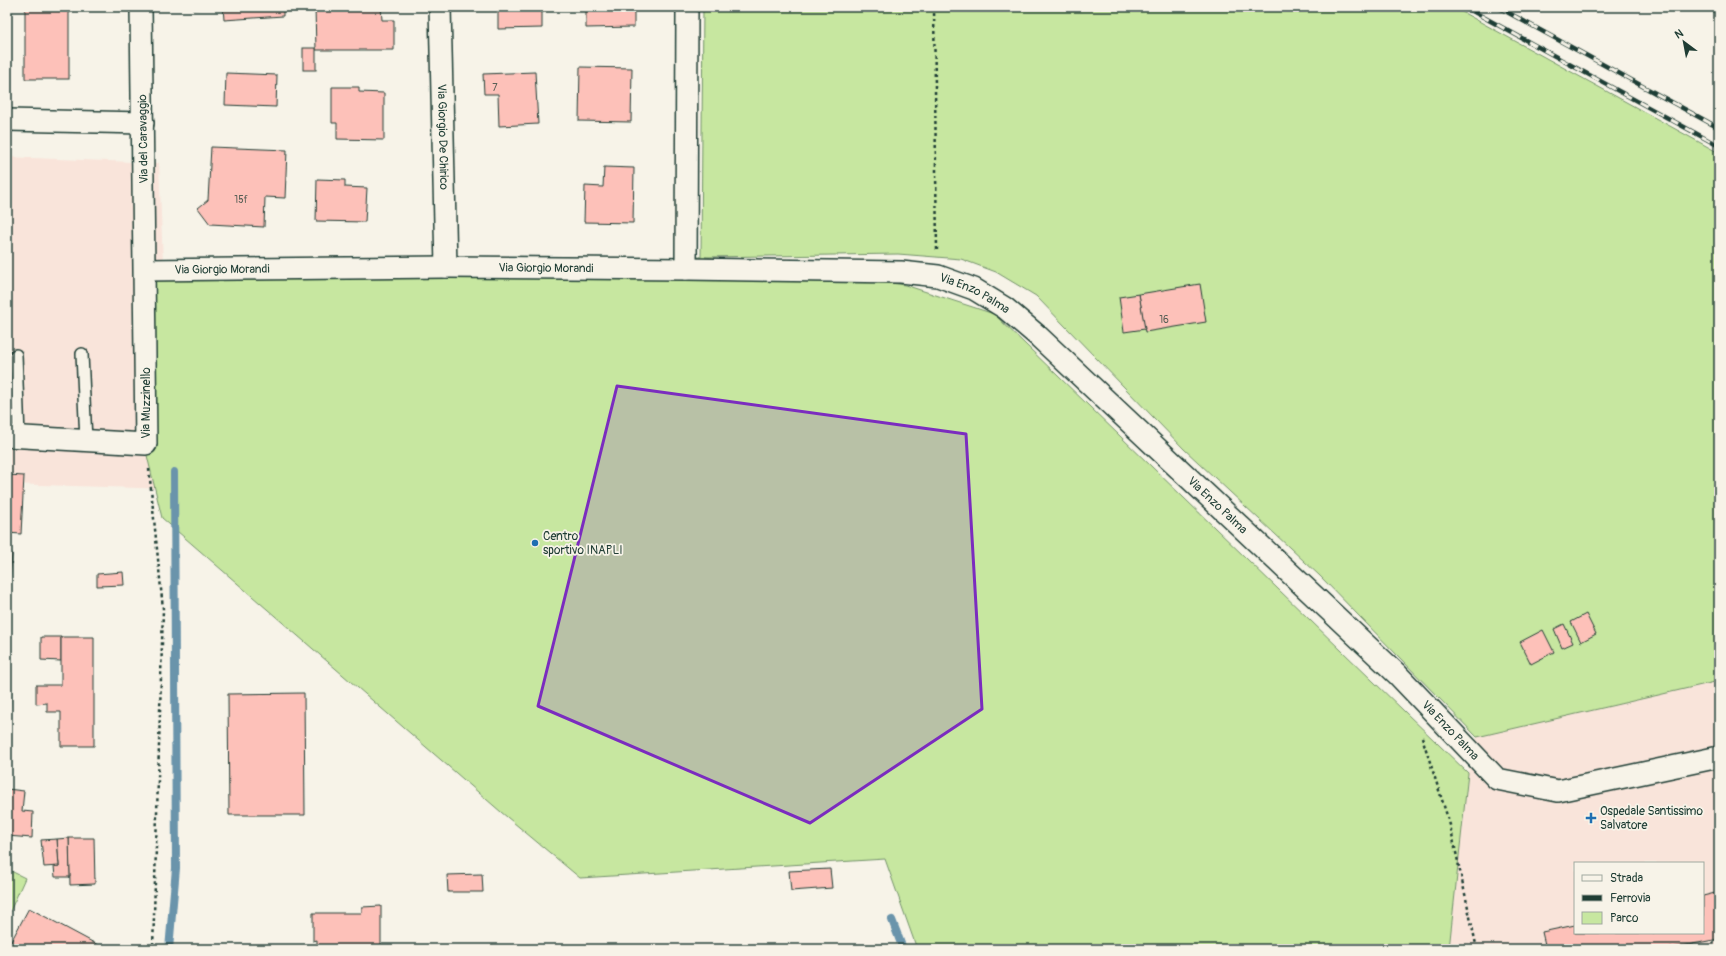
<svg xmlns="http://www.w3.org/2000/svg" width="1726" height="956" font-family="Pangolin,sans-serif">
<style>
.built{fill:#f9e4da;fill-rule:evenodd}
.green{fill:#c7e7a0;stroke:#73926a}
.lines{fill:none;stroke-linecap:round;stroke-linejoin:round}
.stream{stroke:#6b94ab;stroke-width:8}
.building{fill:#fdc1b9;stroke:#1f3d34}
.service-casing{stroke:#1f3d34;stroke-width:14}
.minor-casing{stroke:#1f3d34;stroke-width:24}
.path{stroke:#1f3d34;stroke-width:2.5;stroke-dasharray:3 3;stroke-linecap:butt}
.service{stroke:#f7f3e8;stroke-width:11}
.minor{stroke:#f7f3e8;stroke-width:21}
.rail-casing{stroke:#1f3d34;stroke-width:4.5}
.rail{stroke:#f7f3e8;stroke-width:3;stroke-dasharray:9;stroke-linecap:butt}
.marked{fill:#7b2cbf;fill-opacity:0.2;stroke:#7b2cbf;stroke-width:3;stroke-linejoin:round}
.poi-dot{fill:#1f6fb2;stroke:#f7f3e8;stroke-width:1.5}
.labels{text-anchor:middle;stroke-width:3.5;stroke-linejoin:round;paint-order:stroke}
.number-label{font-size:10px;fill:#565e55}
.street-label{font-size:12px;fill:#1f3d34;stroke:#f7f3e8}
.poi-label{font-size:12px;fill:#1f3d34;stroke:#f7f3e8;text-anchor:start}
</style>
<rect width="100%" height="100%" fill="#f7f3e8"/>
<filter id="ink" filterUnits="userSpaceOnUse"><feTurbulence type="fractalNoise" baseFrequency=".025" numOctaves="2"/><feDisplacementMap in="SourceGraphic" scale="8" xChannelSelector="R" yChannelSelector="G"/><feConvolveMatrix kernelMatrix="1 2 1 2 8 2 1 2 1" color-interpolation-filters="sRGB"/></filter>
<g filter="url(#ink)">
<g class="built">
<polygon points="7,157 159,163 172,489 7,484"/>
<path d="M 1719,681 L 1719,949 L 1449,949 L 1468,773 L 1477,737 ZM 1575,863 L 1703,863 L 1703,933 L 1575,933 Z"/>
</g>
<g class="green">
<polygon points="703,7 1453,7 1719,153 1719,681 1477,737 1320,576 1184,449 1036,296 996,272 961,259 898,254 705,257 905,285 994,314 1468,773 1449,949 917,949 885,859 580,878 501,812 162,518 145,447 138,266 701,257"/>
<polygon points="7,869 25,878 7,918"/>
</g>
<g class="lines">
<g class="stream">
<polyline points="892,920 903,949"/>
<polyline points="169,949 176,868 174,472"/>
</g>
</g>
<g class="building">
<rect x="25" y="7" width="44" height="72"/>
<polygon points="193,7 222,7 193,9"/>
<polygon points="223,7 283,7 283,16 224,20"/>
<polygon points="315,7 381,7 382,20 394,20 394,50 316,50"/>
<polygon points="498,7 542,7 542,28 498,29"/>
<polygon points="586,7 634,7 634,27 586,28"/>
<rect x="303" y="48" width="13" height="22"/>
<polygon points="580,67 632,68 631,122 579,121"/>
<polygon points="535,72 538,124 499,126 498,94 484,94 483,74"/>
<polygon points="226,73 277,75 276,107 225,105"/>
<polygon points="332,87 359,87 359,92 384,93 384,140 337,139 337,123 332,123"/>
<polygon points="211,147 287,150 285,198 265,197 264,227 210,224 198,208 208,200"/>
<polygon points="604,167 634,168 633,223 584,222 585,186 603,187"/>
<polygon points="317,179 345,180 345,187 367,188 365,222 316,221"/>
<polygon points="1200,284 1206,322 1145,332 1139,294"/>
<polygon points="1139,294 1145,329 1124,332 1119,297"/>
<polygon points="7,475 24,476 21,534 7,533"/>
<polygon points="7,552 12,553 7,623"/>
<polygon points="123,572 124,585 97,586 97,574"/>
<polygon points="1586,614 1596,634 1581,642 1571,622"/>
<polygon points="1564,624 1573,643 1562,648 1554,629"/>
<polygon points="1543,630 1554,652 1531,664 1520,642"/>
<polygon points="41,637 61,637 61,661 41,660"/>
<polygon points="61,637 94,637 94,746 61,746 61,712 47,712 47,703 36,704 36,685 61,685"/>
<polygon points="7,691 11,692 7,752"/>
<polygon points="304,693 305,815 229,815 228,694"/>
<polygon points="7,789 24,791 22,811 33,812 32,838 7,836"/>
<polygon points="69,838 94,838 95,884 70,885"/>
<polygon points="69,838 70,877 55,877 54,866 59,866 57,839"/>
<polygon points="57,839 59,866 44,867 41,840"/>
<polygon points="830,869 832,888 791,891 789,871"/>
<polygon points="482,874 483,892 448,892 447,875"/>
<polygon points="1719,892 1719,939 1666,949 1546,949 1542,932 1575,925 1575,933 1703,933 1703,896"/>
<polygon points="381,906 381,949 317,949 317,940 313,941 313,913 362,913 362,907"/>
<polygon points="29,908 98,945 96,949 7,949"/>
</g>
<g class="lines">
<defs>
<g id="service">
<polyline points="82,354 86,441"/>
<polyline points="16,355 19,437"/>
</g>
<g id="minor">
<path id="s1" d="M 440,7 L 446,267"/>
<polyline points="7,120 143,123"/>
<path id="s2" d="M 686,269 L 901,272 L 938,276 L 974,289 L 1005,308 L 1038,336 L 1397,674 L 1497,779 L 1558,791 L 1719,757"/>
<path id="s3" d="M 145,270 L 446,267 L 686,269 L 687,7"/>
<polyline points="7,436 146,444 141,7"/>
</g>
</defs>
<use href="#service" class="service-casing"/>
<use href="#minor" class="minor-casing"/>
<g class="path">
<polyline points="934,7 937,251"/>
<polyline points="149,469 163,609 153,949"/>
<polyline points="1422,737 1450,825 1477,949"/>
</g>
<use href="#service" class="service"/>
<use href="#minor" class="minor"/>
<defs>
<g id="rail">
<polyline points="1465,7 1719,146"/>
<polyline points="1498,7 1719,128"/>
</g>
</defs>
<use href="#rail" class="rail-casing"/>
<use href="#rail" class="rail"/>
</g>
</g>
<path class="marked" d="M 617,386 L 966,434 L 982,709 L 810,823 L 538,706 Z"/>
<g class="poi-dot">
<circle cx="535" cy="543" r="4"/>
<path d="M1589 812h4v4h4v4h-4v4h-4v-4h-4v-4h4z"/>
</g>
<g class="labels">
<g class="number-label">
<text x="495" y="91">7</text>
<text x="241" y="203">15f</text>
<text x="1164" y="323">16</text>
</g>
<g class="street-label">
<text dy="4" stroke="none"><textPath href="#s1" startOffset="130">Via Giorgio De Chirico</textPath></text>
<text transform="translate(143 139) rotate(-91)" y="4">Via del Caravaggio</text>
<text dy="4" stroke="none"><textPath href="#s3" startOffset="401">Via Giorgio Morandi</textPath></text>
<text dy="4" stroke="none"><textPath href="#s3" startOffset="77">Via Giorgio Morandi</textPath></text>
<text dy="4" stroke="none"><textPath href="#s2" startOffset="293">Via Enzo Palma</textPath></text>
<text transform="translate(146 403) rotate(-90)" y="4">Via Muzzinello</text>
<text dy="4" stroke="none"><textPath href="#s2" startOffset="617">Via Enzo Palma</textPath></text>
<text dy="4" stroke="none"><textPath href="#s2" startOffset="941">Via Enzo Palma</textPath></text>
</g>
<g class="poi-label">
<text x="543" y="540">Centro<tspan x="543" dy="14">sportivo INAPLI</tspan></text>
<text x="1600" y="815">Ospedale Santissimo<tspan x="1600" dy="14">Salvatore</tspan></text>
</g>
</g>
<rect width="1726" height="956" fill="none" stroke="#f7f3e8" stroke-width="24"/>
<rect x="12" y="12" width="1702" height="932" fill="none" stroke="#1f3d34" stroke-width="1.5" filter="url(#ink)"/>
<rect x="1574" y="862" width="130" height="72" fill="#f7f3e8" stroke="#a1aaa0"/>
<rect x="1582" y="875" width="20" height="6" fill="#f7f3e8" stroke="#a1aaa0"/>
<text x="1610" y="882" font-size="12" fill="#1f3d34">Strada</text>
<rect x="1582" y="895" width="20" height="6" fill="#1f3d34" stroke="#a1aaa0"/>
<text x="1610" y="902" font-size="12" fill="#1f3d34">Ferrovia</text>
<rect x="1582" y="912" width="20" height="12" fill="#c7e7a0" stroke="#a1aaa0"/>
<text x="1610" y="922" font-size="12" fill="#1f3d34">Parco</text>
<g transform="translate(1684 42) rotate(328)" stroke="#f7f3e8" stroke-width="3" paint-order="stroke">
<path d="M0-3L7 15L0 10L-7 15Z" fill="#1f3d34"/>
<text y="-6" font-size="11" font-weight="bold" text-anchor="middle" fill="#1f3d34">N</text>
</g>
</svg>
